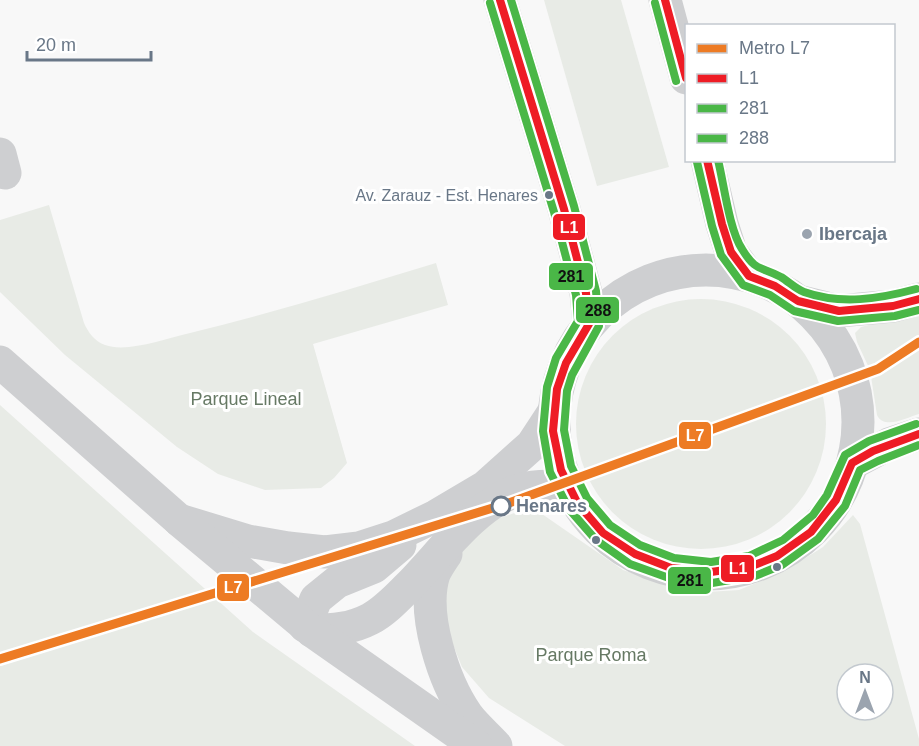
<svg xmlns="http://www.w3.org/2000/svg" width="919" height="746" font-family="Helvetica,sans-serif">
<style>
.green{fill:#e8ebe6;fill-rule:evenodd}
.lines{fill:none;stroke-linecap:round;stroke-linejoin:round}
.pedestrian{stroke:#cecfd1;stroke-width:33}
.minor{stroke:#cecfd1;stroke-width:33}
.tertiary{stroke:#cecfd1;stroke-width:33}
.bus-1-casing{stroke:#fff;stroke-width:12}
.bus-2-casing{stroke:#fff;stroke-width:12}
.bus-3-casing{stroke:#fff;stroke-width:12}
.bus-1{stroke:#ee1c25;stroke-width:8}
.bus-2{stroke:#4ab747;stroke-width:8}
.bus-3{stroke:#4ab747;stroke-width:8}
.metro-1-casing{stroke:#fff;stroke-width:14}
.metro-1{stroke:#ed7b24;stroke-width:9}
.bus-dot{fill:#697787;stroke:#fff;stroke-width:2}
.poi-dot{fill:#9ba4af;stroke:#fff;stroke-width:2}
.stop-dot{fill:#fff;stroke:#697787;stroke-width:3}
.labels{text-anchor:middle;stroke-width:6;stroke-linejoin:round;paint-order:stroke}
.bus-label{font-size:16px;fill:#697787;stroke:#fff;text-anchor:end}
.poi-label{font-size:18px;font-weight:bold;fill:#697787;stroke:#fff;text-anchor:start}
.park-label{font-size:18px;fill:#667964;stroke:#fff}
.stop-label{font-size:18px;font-weight:bold;fill:#697787;stroke:#fff;text-anchor:start}
.line-badge{stroke:#fff;stroke-width:2}
.badge-label{font-size:16px;text-anchor:middle;font-weight:bold;fill:#fff}
.pale-badge-label{font-size:16px;text-anchor:middle;font-weight:bold;fill:#111}
</style>
<rect width="100%" height="100%" fill="#f8f8f8"/>
<g class="green">
<polygon points="544,0 621,0 669,167 597,186"/>
<path d="M 49,205 L 84,323 C 88,332 95,342 105,345 C 127,353 164,339 186,334 C 270,314 353,288 436,263 L 448,305 L 313,344 L 347,463 L 334,478 L 321,488 L 265,490 L 218,474 L 177,447 L 65,355 L 0,292 L 0,220 Z"/>
<circle cx="701" cy="424" r="125"/>
<path d="M 919,311 L 919,414 C 906,418 884,430 877,415 L 870,370 L 857,342 L 855,333 L 861,327 Z"/>
<polygon points="0,405 253,632 415,746 0,746"/>
<path d="M 520,511 L 542,514 L 623,570 L 676,588 L 707,592 L 739,590 L 785,571 L 823,547 L 853,515 L 860,524 L 919,739 L 919,746 L 565,746 L 489,698 L 462,667 L 449,635 L 444,603 L 449,573 L 460,555 L 472,540 L 497,519 ZM 847,674 L 883,674 L 883,710 L 847,710 Z"/>
</g>
<g class="lines">
<polyline class="pedestrian" points="0,154 5,173"/>
<g class="minor">
<polyline points="500,0 564,209 586,293 589,324"/>
<polyline points="665,0 686,78"/>
<polyline points="707,160 722,224 731,252 749,276"/>
<circle cx="706" cy="422" r="152"/>
<polyline points="798,301 839,311 893,306 919,299"/>
<polyline points="853,463 889,444 919,434"/>
<polyline points="179,520 248,541 288,548 325,552 359,548 393,537 436,516 485,487 532,445 553,413"/>
<path d="M 446,554 C 442,560 437,567 434,574 C 421,614 444,682 467,715 C 475,726 487,736 496,746"/>
<polyline points="305,626 316,599 337,582 374,567 400,545"/>
<path d="M 312,631 C 332,630 351,629 370,619 C 384,612 397,598 408,587 C 440,555 471,509 513,492 C 531,485 549,486 568,487"/>
</g>
<polyline class="tertiary" points="0,362 179,520 312,631 476,746"/>
<defs>
<g id="bus-1">
<polyline points="500,0 564,209 586,293 589,324 566,363 557,389 553,431 561,470 578,504 603,533 635,554 671,568 711,572 752,566 777,556 811,532 836,500 852,463 873,451 919,434"/>
<polyline points="665,0 686,78"/>
<polyline points="707,160 722,224 731,252 749,276 775,286 798,301 839,311 893,306 919,299"/>
</g>
<g id="bus-2">
<polyline points="490,3 554,212 576,295 578,321 556,358 547,387 543,431 550,472 569,509 596,540 630,564 669,578 712,583 755,576 782,565 818,539 845,506 860,470 878,461 919,445"/>
<polyline points="655,3 676,81"/>
<polyline points="697,162 712,226 721,255 743,285 770,295 794,311 838,321 895,316 919,310"/>
</g>
<g id="bus-3">
<polyline points="511,0 574,206 596,291 599,326 572,375 567,391 564,430 571,466 587,498 610,525 640,545 674,558 711,562 749,556 783,540 813,515 827,495 845,455 869,441 916,424"/>
<path d="M 718,160 C 724,184 729,229 742,249 C 756,272 760,266 781,277 C 789,282 796,289 804,292 C 841,305 879,299 916,289"/>
</g>
</defs>
<use href="#bus-1" class="bus-1-casing"/>
<use href="#bus-2" class="bus-2-casing"/>
<use href="#bus-3" class="bus-3-casing"/>
<use href="#bus-1" class="bus-1"/>
<use href="#bus-2" class="bus-2"/>
<use href="#bus-3" class="bus-3"/>
<defs>
<polyline id="metro-1" points="0,659 509,503 878,369 919,342"/>
</defs>
<use href="#metro-1" class="metro-1-casing"/>
<use href="#metro-1" class="metro-1"/>
</g>
<g class="bus-dot">
<circle cx="549" cy="195" r="5"/>
<circle cx="596" cy="540" r="5"/>
<circle cx="777" cy="567" r="5"/>
</g>
<circle class="poi-dot" cx="807" cy="234" r="6"/>
<circle class="stop-dot" cx="501" cy="506" r="9"/>
<g class="labels">
<g class="bus-label">
<text x="538" y="201">Av. Zarauz - Est. Henares</text>
</g>
<g class="poi-label">
<text x="819" y="240">Ibercaja</text>
</g>
<g class="park-label">
<text x="246" y="405">Parque Lineal</text>
<text x="591" y="661">Parque Roma</text>
</g>
<g class="stop-label">
<text x="516" y="512">Henares</text>
</g>
</g>
<g class="line-badge">
<rect x="552" y="213" width="34" height="28" rx="6" fill="#ee1c25"/>
<rect x="548" y="262" width="46" height="29" rx="6" fill="#4ab747"/>
<rect x="575" y="296" width="45" height="28" rx="6" fill="#4ab747"/>
<rect x="678" y="421" width="34" height="29" rx="6" fill="#ed7b24"/>
<rect x="720" y="554" width="35" height="29" rx="6" fill="#ee1c25"/>
<rect x="667" y="566" width="45" height="29" rx="6" fill="#4ab747"/>
<rect x="216" y="573" width="34" height="29" rx="6" fill="#ed7b24"/>
</g>
<g class="badge-label">
<text x="569" y="233">L1</text>
<text x="695" y="441">L7</text>
<text x="738" y="574">L1</text>
<text x="233" y="593">L7</text>
</g>
<g class="pale-badge-label">
<text x="571" y="282">281</text>
<text x="598" y="316">288</text>
<text x="690" y="586">281</text>
</g>
<rect x="685" y="24" width="210" height="138" fill="#ffffff" stroke="#c3c9cf" stroke-width="1.5"/>
<rect x="697" y="44" width="30" height="9" fill="#ed7b24" stroke="#c3c9cf" stroke-width="1.5"/>
<text x="739" y="54" font-size="18" fill="#697787">Metro L7</text>
<rect x="697" y="74" width="30" height="9" fill="#ee1c25" stroke="#c3c9cf" stroke-width="1.5"/>
<text x="739" y="84" font-size="18" fill="#697787">L1</text>
<rect x="697" y="104" width="30" height="9" fill="#4ab747" stroke="#c3c9cf" stroke-width="1.5"/>
<text x="739" y="114" font-size="18" fill="#697787">281</text>
<rect x="697" y="134" width="30" height="9" fill="#4ab747" stroke="#c3c9cf" stroke-width="1.5"/>
<text x="739" y="144" font-size="18" fill="#697787">288</text>
<g transform="translate(865 692)"><circle r="28" fill="#ffffff" stroke="#c3c9cf" stroke-width="1.5"/>
<path d="M0-4.5L10 22L0 15L-10 22Z" fill="#9ba4af"/>
<text y="-9" font-size="16" font-weight="bold" text-anchor="middle" fill="#697787">N</text>
</g>
<path d="M27 51v9h124v-9" fill="none" stroke="#697787" stroke-width="3"/>
<text x="36" y="51" font-size="18" fill="#697787" stroke="#ffffff" stroke-width="4.5" paint-order="stroke">20 m</text>
</svg>
